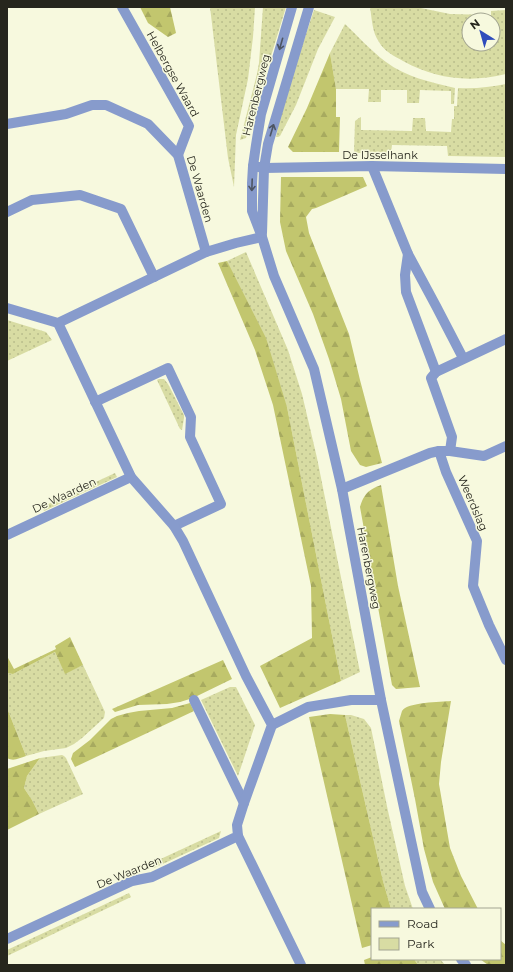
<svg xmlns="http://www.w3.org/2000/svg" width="513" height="972" font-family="Montserrat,sans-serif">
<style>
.green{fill:url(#green-dots);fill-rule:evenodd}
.forest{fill:url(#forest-firs)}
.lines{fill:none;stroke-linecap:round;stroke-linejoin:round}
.minor{stroke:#879bcc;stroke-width:10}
.tertiary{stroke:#879bcc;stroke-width:10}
.oneway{stroke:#4d5563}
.labels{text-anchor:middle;stroke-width:3;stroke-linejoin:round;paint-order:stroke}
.street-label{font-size:11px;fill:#26261d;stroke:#f7f9de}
</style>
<defs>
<pattern id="green-dots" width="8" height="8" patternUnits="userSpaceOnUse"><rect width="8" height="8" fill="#d8dca3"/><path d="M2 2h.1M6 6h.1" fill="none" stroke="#b9bd8c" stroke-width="1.8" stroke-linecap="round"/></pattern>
<pattern id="forest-firs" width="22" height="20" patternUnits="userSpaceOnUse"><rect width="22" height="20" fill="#c2c66e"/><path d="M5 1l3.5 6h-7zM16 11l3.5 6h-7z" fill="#a7aa5f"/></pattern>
</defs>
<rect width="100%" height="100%" fill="#f7f9de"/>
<g class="green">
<polygon points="210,7 255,7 253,37 248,79 236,135 234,187 228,158"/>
<polygon points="263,7 286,7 246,138 240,140 257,74 259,63"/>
<path d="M 370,7 L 416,7 L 450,14 L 491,15 L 491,11 L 506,10 L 506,74 C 469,83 436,79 403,61 C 394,56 384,51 379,42 C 372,32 372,19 370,7 ZM 469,20 L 493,20 L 493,44 L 469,44 Z"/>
<polygon points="314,10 335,17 318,49 296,105 280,136 278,137 276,137 283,104"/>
<path d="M 345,24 C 358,36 371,51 386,62 C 406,77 430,82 455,88 L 454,104 L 451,104 L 451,91 L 420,90 L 419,103 L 407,103 L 407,90 L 381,90 L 381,102 L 368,102 L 369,89 L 336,89 L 330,53 Z"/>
<path d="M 506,84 L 506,157 L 448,156 L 447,146 L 392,145 L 391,153 L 354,153 L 355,121 L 359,118 L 361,117 L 361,130 L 412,131 L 413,118 L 425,118 L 426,131 L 451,132 L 452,119 L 454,119 L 454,106 L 457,106 L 458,88 C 475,89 490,87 506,84 Z"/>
<polygon points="246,252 288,350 302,394 317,458 360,672 341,681 287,407 227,261"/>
<polygon points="7,320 46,332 52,340 7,361"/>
<polygon points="159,379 164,379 168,384 184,415 184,418 182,430 180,429 157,380"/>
<polygon points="115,473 117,477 44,511 42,507"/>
<polygon points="55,652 65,673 83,665 105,712 104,718 82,738 74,744 66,748 44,751 26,756 7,708 7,673 13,674"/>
<polygon points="230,687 236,687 255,725 238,776 201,700"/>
<polygon points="345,715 351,715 364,719 371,728 388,811 405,886 413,909 391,909 383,881"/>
<polygon points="62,755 64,756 66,758 83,794 39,814 32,800 24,788 27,776 40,758"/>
<polygon points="221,831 219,838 154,868 152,863"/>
<polygon points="129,893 131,897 7,956 7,950"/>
<polygon points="414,959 440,959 445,965 418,965"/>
</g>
<g class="forest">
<polygon points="140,7 170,7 176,33 168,37 148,23"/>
<polygon points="330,53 336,89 336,117 340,117 339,152 293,152 288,147 307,108"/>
<polygon points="281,177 363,177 367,186 316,208 312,209 306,217 309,233 349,334 360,380 382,463 366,467 360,465 351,451 341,399 329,359 313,314 286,251 280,222"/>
<polygon points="227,261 266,338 287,407 341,681 280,708 260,666 312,638 311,586 273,405 255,350 218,263"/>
<path d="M 381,485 L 398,586 L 420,687 L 396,689 L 392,685 L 360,507 C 364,494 368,490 381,485 Z"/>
<polygon points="70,637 83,665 65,674 55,652 13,674 7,673 7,656 14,669 56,649 55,646"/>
<polygon points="223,660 232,679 193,698 180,702 167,704 138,705 115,712 112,709"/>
<path d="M 451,701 L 441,762 L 439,784 L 450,848 L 461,876 L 478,909 L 445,909 L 433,882 L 424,849 L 415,799 L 399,721 C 400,718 401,714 402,711 C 407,702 441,702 451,701 Z"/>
<polygon points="190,703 194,711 75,767 71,759 73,753 90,740 111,719 117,716 128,713 139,711 172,708"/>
<path d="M 7,708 L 26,756 C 19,758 14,762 7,758 Z"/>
<polygon points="330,714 345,715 383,881 391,909 372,909 372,945 362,948 309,717"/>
<polygon points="40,758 27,776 24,788 32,800 39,814 7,830 7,769"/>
<polygon points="500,940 506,945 506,965 488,965 480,959 500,959"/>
<polygon points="372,957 372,959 414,959 418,965 365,965 364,960"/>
</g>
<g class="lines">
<g class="minor">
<polyline points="122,7 189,126 178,155"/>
<polyline points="7,124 66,114 92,105 106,105 148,124 178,155 206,252"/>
<polyline points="253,166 264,168 372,166 506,169"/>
<polyline points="372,166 408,254 436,306 463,358"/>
<polyline points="7,212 32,200 80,195 121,209 154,277"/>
<polyline points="408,254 405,275 406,292 436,372"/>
<polyline points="7,308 58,323 206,252 236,243 262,237"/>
<polyline points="95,402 168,368 191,417 190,437 221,504 174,526"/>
<polyline points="439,451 446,472 477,541 473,586 489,625 506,660"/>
<polyline points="450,451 452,437 431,378 436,372 506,339"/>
<polyline points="342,489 430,453 439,451 450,451 484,456 506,446"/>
<polyline points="7,535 131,477"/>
<polyline points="194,700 244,803"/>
<polyline points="272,725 308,707 351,700 381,700"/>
<polyline points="238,836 301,965"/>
<polyline points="7,939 132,881 152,877 238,836 237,825 244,803 272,725 246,676 183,541 174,526 131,477 58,323"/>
</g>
<g class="tertiary">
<polyline points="292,7 261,114 256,145 253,166 252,183 252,211 262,237 274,276 314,369 342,489 381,700 422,892 430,909"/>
<polyline points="262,233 264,168 268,144 309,7"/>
<polyline points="461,959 466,965"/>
</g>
</g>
<defs><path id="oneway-shaft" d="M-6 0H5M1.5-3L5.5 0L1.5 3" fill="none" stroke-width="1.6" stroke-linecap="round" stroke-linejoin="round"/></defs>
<g class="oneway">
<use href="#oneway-shaft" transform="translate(281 44) rotate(106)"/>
<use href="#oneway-shaft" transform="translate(272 130) rotate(-73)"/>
<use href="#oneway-shaft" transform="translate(252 185) rotate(92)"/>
</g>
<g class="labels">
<g class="street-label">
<text transform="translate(173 74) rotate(61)" y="4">Helbergse Waard</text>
<text transform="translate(256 95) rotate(-76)" y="4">Harenbergweg</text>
<text x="380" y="159">De IJsselhank</text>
<text transform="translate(200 189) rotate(74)" y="4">De Waarden</text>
<text transform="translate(64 495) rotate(-25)" y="4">De Waarden</text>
<text transform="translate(473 503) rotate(67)" y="4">Weerdslag</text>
<text transform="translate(369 568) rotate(79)" y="4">Harenbergweg</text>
<text transform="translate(129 872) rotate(-22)" y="4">De Waarden</text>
</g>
</g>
<rect width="513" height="972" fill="none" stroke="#26261d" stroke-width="16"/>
<rect x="371" y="908" width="130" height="52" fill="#f7f9de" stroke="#a3a591"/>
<rect x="379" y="921" width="20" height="6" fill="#879bcc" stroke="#a3a591"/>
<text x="407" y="928" font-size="12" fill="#26261d">Road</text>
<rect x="379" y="938" width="20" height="12" fill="#d8dca3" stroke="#a3a591"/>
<text x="407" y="948" font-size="12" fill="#26261d">Park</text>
<g transform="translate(481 32) rotate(323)"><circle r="19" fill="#f7f9de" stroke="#a3a591"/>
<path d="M0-3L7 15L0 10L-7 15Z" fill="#2f4cbc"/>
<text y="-6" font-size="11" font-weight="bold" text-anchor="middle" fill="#26261d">N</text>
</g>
</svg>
